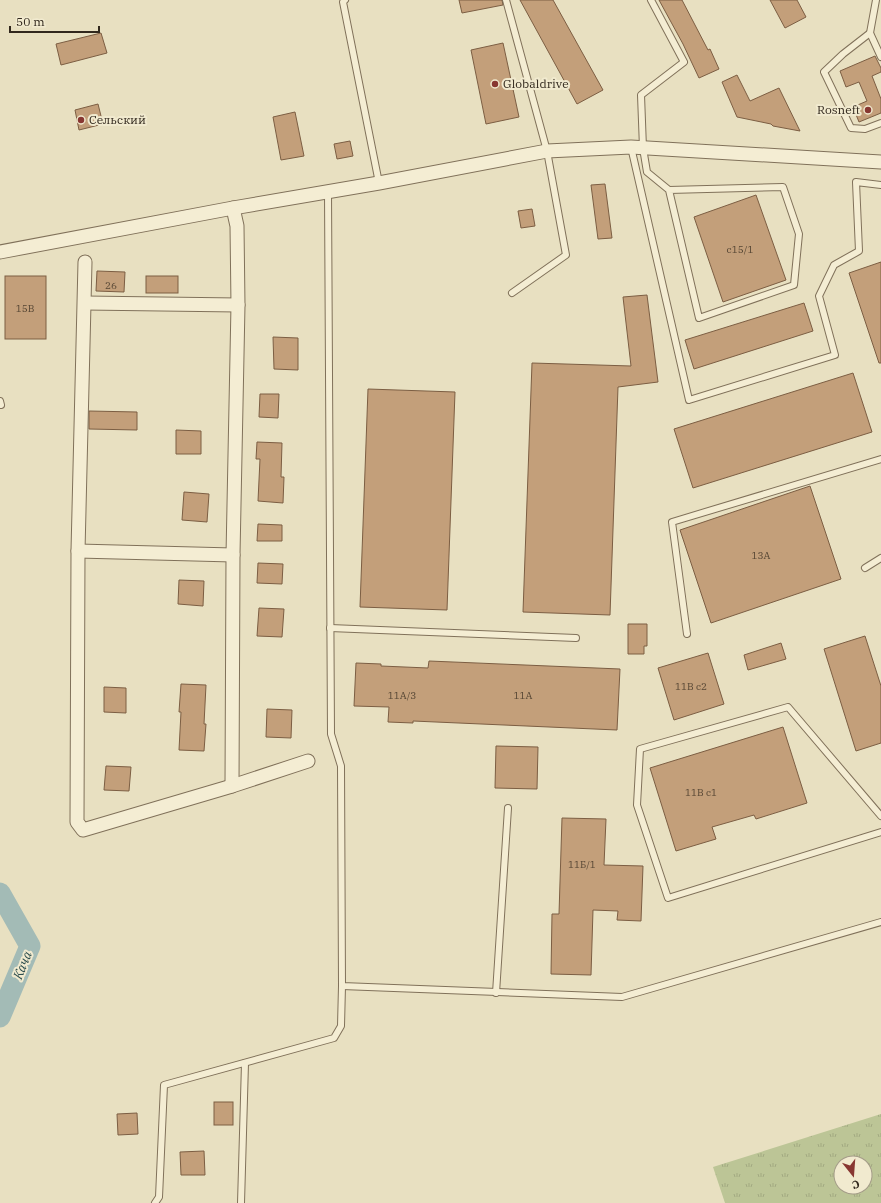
<svg xmlns="http://www.w3.org/2000/svg" width="881" height="1203" font-family="'IBM Plex Serif',serif">
<style>
.grass{fill:url(#grass-tufts);fill-rule:evenodd}
.lines{fill:none;stroke-linecap:round;stroke-linejoin:round}
.river{stroke:#a3bbb6;stroke-width:21}
.building{fill:#c39f7a;stroke:#7c5e43}
.lane-casing{stroke:#80715a;stroke-width:8}
.street-casing{stroke:#80715a;stroke-width:15}
.lane{stroke:#f4edd3;stroke-width:6}
.street{stroke:#f4edd3;stroke-width:13}
.poi-dot{fill:#883731;stroke:#f1eacf;stroke-width:1.5}
.labels{text-anchor:middle;stroke-width:4;stroke-linejoin:round;paint-order:stroke}
.number-label{font-size:10px;fill:#564634}
.poi-label{font-size:12px;fill:#31281d;stroke:#f1eacf;text-anchor:start}
.water-label{font-size:13px;font-style:italic;fill:#2e4f4f;stroke:#f1eacf}
</style>
<defs>
<pattern id="grass-tufts" width="24" height="20" patternUnits="userSpaceOnUse"><rect width="24" height="20" fill="#bcc596"/><path d="M3 7l-1-3M5 7V3M7 7l1-3M15 17l-1-3M17 17v-4M19 17l1-3" fill="none" stroke="#a2a981"/></pattern>
</defs>
<rect width="100%" height="100%" fill="#e8e0c1"/>
<path class="grass" d="M 881,1114 L 881,1203 L 725,1203 L 713,1167 ZM 841,1163 L 865,1163 L 865,1187 L 841,1187 Z"/>
<g class="lines">
<polyline class="river" points="0,893 30,946 0,1017"/>
</g>
<g class="building">
<polygon points="459,0 502,0 503,5 462,13"/>
<polygon points="520,0 553,0 603,90 577,104"/>
<polygon points="659,0 682,0 708,50 710,49 719,69 699,78 683,44"/>
<polygon points="770,0 797,0 806,17 785,28"/>
<polygon points="101,33 107,53 61,65 56,44"/>
<polygon points="503,43 519,117 486,124 471,50"/>
<polygon points="875,56 881,68 881,72 872,76 881,99 881,113 859,122 853,107 867,101 859,82 846,87 840,71"/>
<polygon points="737,75 750,101 779,88 800,131 773,126 771,124 737,117 722,82"/>
<polygon points="98,104 103,124 79,130 75,110"/>
<polygon points="295,112 304,156 281,160 273,117"/>
<polygon points="350,141 353,156 337,159 334,144"/>
<polygon points="605,184 612,238 598,239 591,185"/>
<polygon points="756,195 786,280 723,302 694,217"/>
<polygon points="532,209 535,226 521,228 518,211"/>
<polygon points="881,262 881,363 879,363 849,273"/>
<polygon points="97,271 125,272 124,292 96,291"/>
<rect x="5" y="276" width="41" height="63"/>
<rect x="146" y="276" width="32" height="17"/>
<polygon points="647,295 658,382 618,387 610,615 523,612 532,363 631,366 623,297"/>
<polygon points="804,303 813,331 694,369 685,340"/>
<polygon points="273,337 298,338 298,370 274,369"/>
<polygon points="853,373 872,432 693,488 674,429"/>
<polygon points="368,389 455,392 447,610 360,607"/>
<polygon points="260,394 279,394 278,418 259,417"/>
<polygon points="89,411 137,412 137,430 89,429"/>
<polygon points="176,430 201,431 201,454 176,454"/>
<polygon points="257,442 282,443 281,477 284,477 283,503 258,501 260,459 256,459"/>
<polygon points="810,486 841,579 711,623 680,530"/>
<polygon points="184,492 209,494 207,522 182,520"/>
<polygon points="258,524 282,525 282,541 257,541"/>
<polygon points="258,563 283,564 282,584 257,583"/>
<polygon points="179,580 204,581 203,606 178,604"/>
<polygon points="259,608 284,609 282,637 257,636"/>
<polygon points="628,624 647,624 647,646 644,646 644,654 628,654"/>
<polygon points="865,636 881,686 881,743 856,751 824,649"/>
<polygon points="781,643 786,659 748,670 744,655"/>
<polygon points="708,653 724,704 674,720 658,668"/>
<polygon points="429,661 620,669 617,730 413,721 413,723 388,722 389,707 354,706 356,663 381,664 381,666 428,668"/>
<polygon points="181,684 206,685 204,724 206,724 204,751 179,750 181,712 179,712"/>
<polygon points="104,687 126,688 126,713 104,712"/>
<polygon points="267,709 292,710 291,738 266,737"/>
<polygon points="783,727 807,803 756,819 754,815 712,827 716,839 676,851 650,768"/>
<polygon points="496,746 538,747 537,789 495,788"/>
<polygon points="106,766 131,767 129,791 104,790"/>
<polygon points="562,818 606,819 604,865 643,866 641,921 617,920 618,911 593,910 591,975 551,974 552,914 559,914"/>
<rect x="214" y="1102" width="19" height="23"/>
<polygon points="137,1113 138,1134 118,1135 117,1114"/>
<polygon points="204,1151 205,1175 181,1175 180,1152"/>
</g>
<g class="lines">
<defs>
<g id="lane">
<polyline points="345,0 343,2 379,183"/>
<polyline points="506,0 547,151 566,255 512,293"/>
<polyline points="651,0 684,62 641,95 643,148 647,172 669,190 699,318 794,285 799,234 783,187 669,190"/>
<polyline points="876,0 870,33 881,57"/>
<polyline points="870,33 843,54 824,72 851,128 865,129 881,123"/>
<polyline points="631,147 689,400 835,355 819,296 834,265 859,251 856,182 881,185"/>
<polyline points="328,192 331,734 341,766 342,986 622,997 881,922"/>
<polyline points="0,401 1,405"/>
<polyline points="865,568 881,558"/>
<polyline points="330,628 576,638"/>
<polyline points="687,634 672,522 881,459"/>
<polyline points="881,816 788,707 640,749 637,805 668,898 881,832"/>
<polyline points="496,993 508,808"/>
<polyline points="155,1203 159,1197 164,1085 334,1038 341,1026 342,986"/>
<polyline points="241,1203 245,1063"/>
</g>
<g id="street">
<polyline points="0,252 233,208 379,183 547,151 631,147 881,162"/>
<polyline points="85,262 78,551 77,822 83,830 232,786 308,761"/>
<polyline points="85,303 238,305"/>
<polyline points="78,551 233,555"/>
<polyline points="232,786 233,555 238,305 237,226 233,208"/>
</g>
</defs>
<use href="#lane" class="lane-casing"/>
<use href="#street" class="street-casing"/>
<use href="#lane" class="lane"/>
<use href="#street" class="street"/>
</g>
<g class="poi-dot">
<circle cx="495" cy="84" r="4"/>
<circle cx="868" cy="110" r="4"/>
<circle cx="81" cy="120" r="4"/>
</g>
<g class="labels">
<g class="number-label">
<text x="740" y="253">с15/1</text>
<text x="111" y="289">26</text>
<text x="25" y="312">15В</text>
<text x="761" y="559">13А</text>
<text x="691" y="690">11В с2</text>
<text x="402" y="699">11А/3</text>
<text x="523" y="699">11А</text>
<text x="701" y="796">11В с1</text>
<text x="582" y="868">11Б/1</text>
</g>
<g class="poi-label">
<text x="503" y="88">Globaldrive</text>
<text x="860" y="114" text-anchor="end">Rosneft</text>
<text x="89" y="124">Сельский</text>
</g>
<g class="water-label">
<text transform="translate(22 965) rotate(-68)" y="5">Кача</text>
</g>
</g>
<g transform="translate(853 1175) rotate(163)"><circle r="19" fill="#f1eacf" stroke="#a49c88"/>
<path d="M0-3L7 15L0 10L-7 15Z" fill="#883731"/>
<text y="-6" font-size="11" font-weight="bold" text-anchor="middle" fill="#31281d">С</text>
</g>
<path d="M10 26v6h89v-6" fill="none" stroke="#31281d" stroke-width="2"/>
<text x="16" y="26" font-size="12" fill="#31281d" stroke="#f1eacf" stroke-width="3" paint-order="stroke">50 m</text>
</svg>
